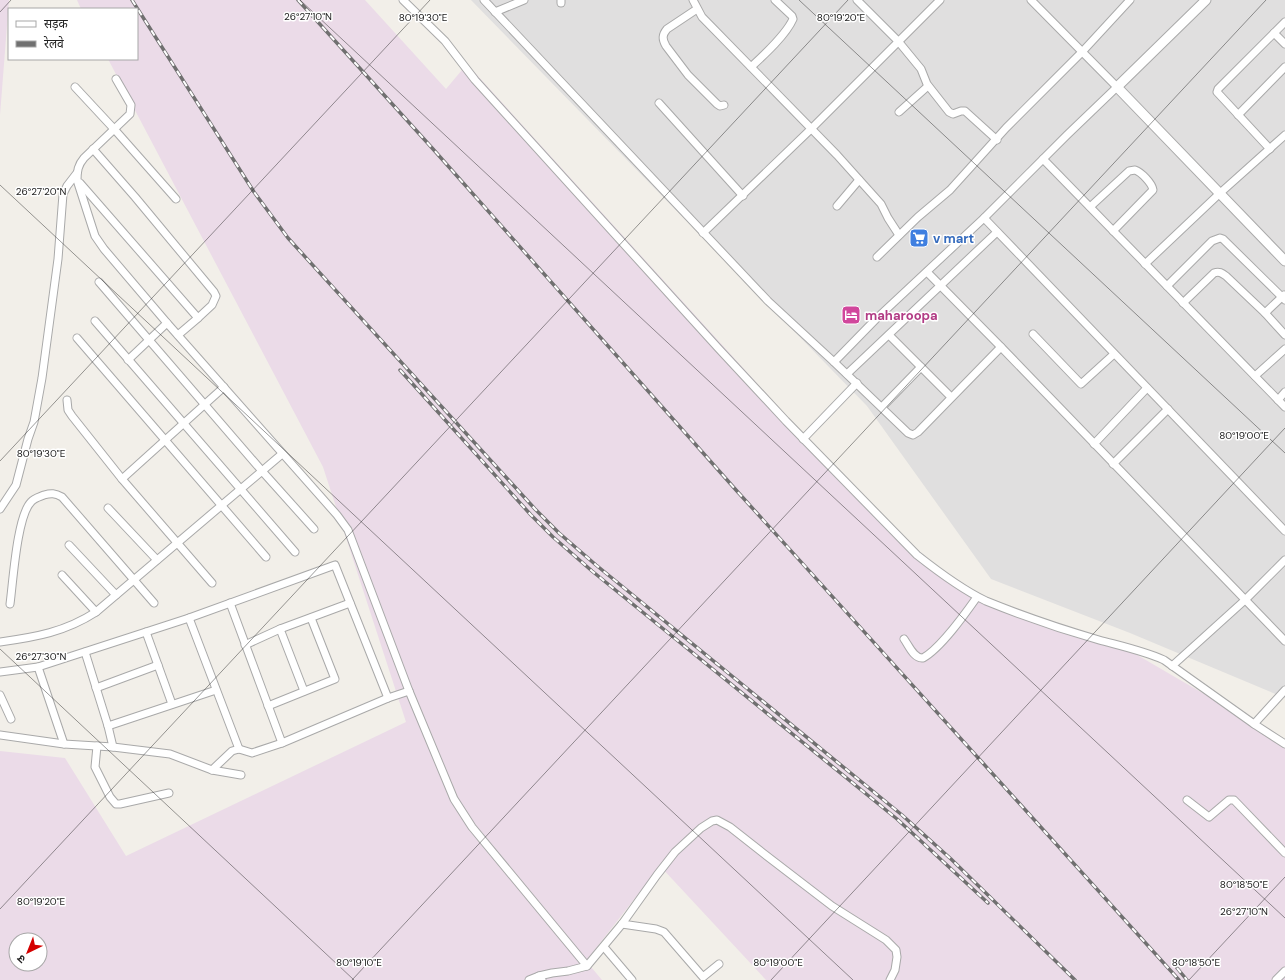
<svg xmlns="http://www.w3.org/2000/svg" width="1285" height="980" font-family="'DM Sans','Noto Sans Devanagari',sans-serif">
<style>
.residential{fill:#e0dfdf}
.industrial{fill:#ebdbe8;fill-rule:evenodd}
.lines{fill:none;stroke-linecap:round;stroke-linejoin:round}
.minor-casing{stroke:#a9a9a9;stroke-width:9}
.tertiary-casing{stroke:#a9a9a9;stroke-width:11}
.minor{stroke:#fff;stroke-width:7}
.tertiary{stroke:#fff;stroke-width:9}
.rail-casing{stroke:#707070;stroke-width:3.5}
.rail{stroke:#fff;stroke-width:2;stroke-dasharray:6;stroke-linecap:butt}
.ticks{fill:none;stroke:#222;stroke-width:1;stroke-opacity:0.45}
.labels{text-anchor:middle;stroke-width:3;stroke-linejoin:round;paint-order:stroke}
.shop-label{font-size:13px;font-weight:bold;fill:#366cbe;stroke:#fff;text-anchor:start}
.hotel-label{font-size:13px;font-weight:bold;fill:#b23c85;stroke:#fff;text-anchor:start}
.ticks-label{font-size:10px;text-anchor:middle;fill:#222;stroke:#fff;stroke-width:3;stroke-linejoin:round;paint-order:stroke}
</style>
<rect width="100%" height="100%" fill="#f2efe9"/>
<polygon class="residential" points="471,0 1285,0 1285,698 1130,633 991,579 867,406"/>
<g class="industrial">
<polygon points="0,0 9,0 0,115"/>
<path d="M 77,0 L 365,0 L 446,89 L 467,64 L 902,543 L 990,601 L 1120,645 L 1285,741 L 1285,980 L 766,980 L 660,866 L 586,961 L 602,980 L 0,980 L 0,751 L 65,758 L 126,856 L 406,722 L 323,467 L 108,59 L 137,59 L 137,9 L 81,9 ZM 16,940 L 40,940 L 40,964 L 16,964 Z"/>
</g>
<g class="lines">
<defs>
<g id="minor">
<path d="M 403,0 L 445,41 L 475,80 L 719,349 L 786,421 L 917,555 C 936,570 963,590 986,601 C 1023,616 1061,629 1099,640 C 1121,646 1144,651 1164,660 L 1254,724 L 1285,744"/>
<polyline points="484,0 768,301 834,362 877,318 984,218 1067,135 1117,87 1031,0"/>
<polyline points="561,0 561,3"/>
<polyline points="693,0 702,17 837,155 881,204 888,218 899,235"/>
<polyline points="857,0 898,41 921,69 927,84 949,112 953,114 961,111 965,111 997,140"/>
<path d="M 697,9 L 667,29 C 662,35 662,39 666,46 L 688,75 L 717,104 L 720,106 L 724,105"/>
<polyline points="495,12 524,0"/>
<polyline points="1274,33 1285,44"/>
<path d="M 751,67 C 764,55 786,35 793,19 L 792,16 L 775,0"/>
<path d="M 116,79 L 131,105 L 130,114 L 84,158 C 78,165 77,171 77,180 L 95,236 L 104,249 L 167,323 L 337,515 L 348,530 L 409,691 L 454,799 L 472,827 L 587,966 L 568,971 L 552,973 L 539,976"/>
<polyline points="75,87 115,130 176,199"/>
<polyline points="659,103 743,196"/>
<polyline points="899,112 928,86"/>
<polyline points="1238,115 1285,67"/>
<polyline points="93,149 135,197 214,292 216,296 212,305 198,318"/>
<polyline points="1270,149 1217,92 1218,89 1285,22"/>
<polyline points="1043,159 1285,407"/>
<polyline points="80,183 198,318 178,335"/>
<polyline points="837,206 859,180"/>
<path d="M 1090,207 L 1129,171 L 1135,170 C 1141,172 1152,183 1153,190 L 1113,231"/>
<polyline points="984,218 1285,531"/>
<polyline points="703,233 811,129 940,0"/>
<polyline points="877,257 918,217 950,190 1006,128 1082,52 1130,0"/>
<polyline points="1145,264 1219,194 1285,135"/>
<polyline points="927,272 1001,347 1285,641"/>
<polyline points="99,282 262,471 314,529"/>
<polyline points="1167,286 1212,241 1220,238 1223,239 1285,300"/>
<polyline points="1284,295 1265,313 1285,335"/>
<path d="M 1183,303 L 1214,273 C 1219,271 1222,273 1226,276 L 1265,313"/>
<polyline points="95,321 295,552"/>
<polyline points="1033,334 1081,384 1114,354"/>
<polyline points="889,335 951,397"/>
<polyline points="77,338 266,557"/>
<polyline points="128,360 167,323"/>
<polyline points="834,362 908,433 913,435 918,432 1001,347"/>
<polyline points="847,374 997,232"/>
<polyline points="1255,376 1285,349"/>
<polyline points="67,400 68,410 72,416 122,479 212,583"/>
<polyline points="1278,400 1285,392"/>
<polyline points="882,407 921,367"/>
<polyline points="803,439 857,383"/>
<polyline points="1094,444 1147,388"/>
<polyline points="1113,464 1168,409"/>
<polyline points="122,479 224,387"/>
<polyline points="108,508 157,560"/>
<polyline points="0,509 16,485 28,439 34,422 42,378 58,259 63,194 67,186 77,173"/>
<polyline points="69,545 116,595"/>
<polyline points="62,575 96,612"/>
<polyline points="230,603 282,743"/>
<path d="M 10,604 C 13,582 17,516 31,502 C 34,498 39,497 44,495 C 51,493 55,493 62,497 L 154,603"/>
<polyline points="189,618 239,749"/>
<polyline points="146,632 172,704"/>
<path d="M 904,639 C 909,646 914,659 923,658 C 941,648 965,614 977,597"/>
<path d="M 0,642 C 36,637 65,632 96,612 L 282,454"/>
<polyline points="245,645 280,629"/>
<polyline points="85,652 108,726 113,747"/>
<polyline points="1172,666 1245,600 1285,560"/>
<polyline points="38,667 64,744"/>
<polyline points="0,672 38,667 189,618 335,565 388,698"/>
<polyline points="96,688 158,665"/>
<polyline points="304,691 280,629 350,603"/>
<polyline points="0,695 11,719"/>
<polyline points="268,706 335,679 311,618"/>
<polyline points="1254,724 1285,690"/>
<polyline points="108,726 216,690"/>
<polyline points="0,735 64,744 113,747 170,754 212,770 241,775"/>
<polyline points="97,746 95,767 110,797 116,804 120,804 169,793"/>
<polyline points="212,770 232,751 239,749 252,753 282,743 388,698 409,691"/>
<polyline points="1187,800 1209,817 1229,800 1234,800 1285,853"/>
<polyline points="622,924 656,929 664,932 703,977 719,964"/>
<polyline points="604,947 632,980"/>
<polyline points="587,966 622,924 657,875 675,852 701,828 712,821 717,820 730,827 763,853 832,906 886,940 896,950 897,957 895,970 890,980"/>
<polyline points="529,980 539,976 542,980"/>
<polyline points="1276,980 1285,971"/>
</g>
<polyline id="tertiary" points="1206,0 1117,87 1285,261"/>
</defs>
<use href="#minor" class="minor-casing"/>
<use href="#tertiary" class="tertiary-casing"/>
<use href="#minor" class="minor"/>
<use href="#tertiary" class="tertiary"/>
<defs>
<g id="rail">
<polyline points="132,0 254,192 288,238 535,509 559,533 596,565 902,815 951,859 1075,980"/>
<polyline points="298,0 433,149 736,490 1179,980"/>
<polyline points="400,370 531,515 553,537 592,571 897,819 988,903"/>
<polyline points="1177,968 1187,980"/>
</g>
</defs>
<use href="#rail" class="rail-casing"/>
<use href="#rail" class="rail"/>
</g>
<path class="ticks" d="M 300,0 L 1285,918M 799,0 L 1285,453M 0,12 L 11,0M 0,185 L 853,980M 0,461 L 430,0M 0,649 L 354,980M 0,909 L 848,0M 352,980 L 1266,0M 771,980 L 1285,428M 1189,980 L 1285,877"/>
<defs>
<symbol id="supermarket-square" viewBox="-11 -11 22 22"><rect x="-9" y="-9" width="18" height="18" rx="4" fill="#3f7fe0" stroke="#fff"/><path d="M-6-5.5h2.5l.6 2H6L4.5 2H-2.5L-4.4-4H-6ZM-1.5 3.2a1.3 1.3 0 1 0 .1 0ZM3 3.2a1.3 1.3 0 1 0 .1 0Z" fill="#fff"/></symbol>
<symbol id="hotel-square" viewBox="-11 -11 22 22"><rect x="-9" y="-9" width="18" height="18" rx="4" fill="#d1479c" stroke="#fff"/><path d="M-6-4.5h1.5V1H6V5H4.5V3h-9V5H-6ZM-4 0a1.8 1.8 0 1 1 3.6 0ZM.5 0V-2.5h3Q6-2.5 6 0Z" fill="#fff"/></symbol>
</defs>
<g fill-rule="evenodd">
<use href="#supermarket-square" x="908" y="227" width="22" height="22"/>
<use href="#hotel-square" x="840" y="304" width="22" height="22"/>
</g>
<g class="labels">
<g class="shop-label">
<text x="933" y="243">v mart</text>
</g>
<g class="hotel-label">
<text x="865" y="320">maharoopa</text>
</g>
</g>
<g class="ticks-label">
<text x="308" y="20">26°27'10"N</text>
<text x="423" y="21">80°19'30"E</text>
<text x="841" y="21">80°19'20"E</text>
<text x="41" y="195">26°27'20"N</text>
<text x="1244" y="439">80°19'00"E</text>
<text x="41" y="457">80°19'30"E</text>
<text x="41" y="660">26°27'30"N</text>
<text x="1244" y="888">80°18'50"E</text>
<text x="41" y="905">80°19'20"E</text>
<text x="1244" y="915">26°27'10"N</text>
<text x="359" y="966">80°19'10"E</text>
<text x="778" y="966">80°19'00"E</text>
<text x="1196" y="966">80°18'50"E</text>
</g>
<rect x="8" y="8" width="130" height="52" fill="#ffffff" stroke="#a7a7a7"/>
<rect x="16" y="21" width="20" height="6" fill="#ffffff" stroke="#a7a7a7"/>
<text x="44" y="28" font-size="12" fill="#222222">सड़क</text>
<rect x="16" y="41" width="20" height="6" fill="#707070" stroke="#a7a7a7"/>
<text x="44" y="48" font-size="12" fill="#222222">रेलवे</text>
<g transform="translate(28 952) rotate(223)"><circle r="19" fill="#ffffff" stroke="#a7a7a7"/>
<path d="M0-3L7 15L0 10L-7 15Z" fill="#d40000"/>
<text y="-6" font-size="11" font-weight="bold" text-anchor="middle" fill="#222222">उ</text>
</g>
</svg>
